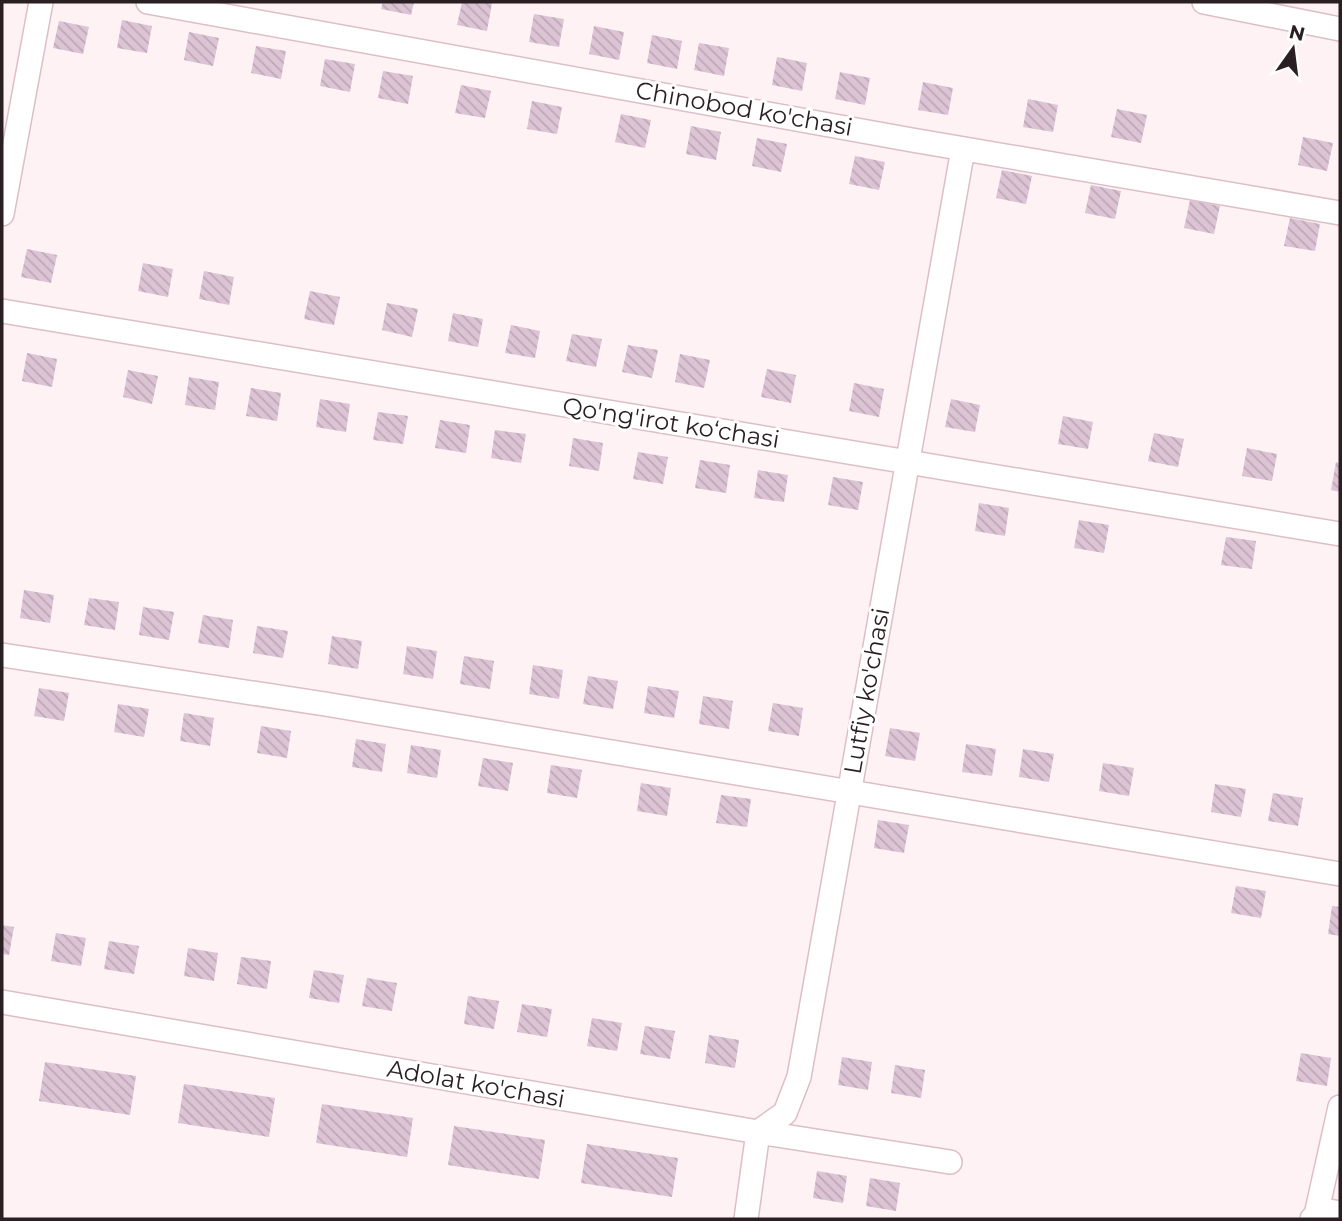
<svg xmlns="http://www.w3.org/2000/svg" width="1342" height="1221" font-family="Montserrat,sans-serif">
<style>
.building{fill:url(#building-back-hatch)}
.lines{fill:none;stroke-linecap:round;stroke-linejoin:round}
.street-casing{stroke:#dcbfc6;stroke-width:26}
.street{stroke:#fff;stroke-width:23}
.labels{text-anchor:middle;stroke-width:6;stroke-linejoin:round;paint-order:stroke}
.street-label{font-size:24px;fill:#2a1f22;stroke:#fff}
</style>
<defs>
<pattern id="building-back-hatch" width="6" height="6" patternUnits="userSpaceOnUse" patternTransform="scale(1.75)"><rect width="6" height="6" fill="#dcc4d5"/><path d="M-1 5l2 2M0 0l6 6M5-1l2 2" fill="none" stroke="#bda8b7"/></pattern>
</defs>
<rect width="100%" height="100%" fill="#fef2f5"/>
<g class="building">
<polygon points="383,2 414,2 411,15 381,9"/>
<polygon points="462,2 492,3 487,31 457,25"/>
<polygon points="534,14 564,19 559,47 529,42"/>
<polygon points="122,20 152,26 147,53 117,48"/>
<polygon points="59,21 89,27 83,54 53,48"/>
<polygon points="594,26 624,32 619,60 589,54"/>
<polygon points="189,32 219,38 213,66 184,60"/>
<polygon points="652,35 682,41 677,69 647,63"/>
<polygon points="699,43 729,48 724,76 694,70"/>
<polygon points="256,46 286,51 281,79 251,73"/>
<polygon points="777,57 807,63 802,91 772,85"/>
<polygon points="325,59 355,64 350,92 320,86"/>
<polygon points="383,71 413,76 408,104 378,98"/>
<polygon points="840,72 870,78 865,105 835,99"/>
<polygon points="923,82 953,88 948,115 918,110"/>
<polygon points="461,85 491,91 485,118 455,113"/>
<polygon points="1028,99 1058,105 1053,132 1023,127"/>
<polygon points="532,101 562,107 557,134 527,129"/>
<polygon points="1117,109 1147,115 1141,143 1111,137"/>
<polygon points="621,114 651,120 645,148 615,142"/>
<polygon points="691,126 721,132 716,160 686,154"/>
<polygon points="1303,137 1333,143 1327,171 1298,165"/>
<polygon points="757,138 787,144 781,172 752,166"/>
<polygon points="855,156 885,162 879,190 849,184"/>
<polygon points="1002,170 1032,176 1026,204 996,198"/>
<polygon points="1091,185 1121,191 1115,219 1085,213"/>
<polygon points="1190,200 1220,206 1214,234 1184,228"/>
<polygon points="1290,218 1320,224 1315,251 1284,246"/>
<polygon points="27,249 57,255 51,283 21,277"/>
<polygon points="143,263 173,269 168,297 138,291"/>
<polygon points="204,271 234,277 229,305 199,299"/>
<polygon points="310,291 340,297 334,325 304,319"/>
<polygon points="387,303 418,309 412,337 382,330"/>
<polygon points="453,313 483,319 478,347 448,341"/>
<polygon points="511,325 540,331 535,358 505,353"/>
<polygon points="572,334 602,339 596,367 566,361"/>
<polygon points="628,345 658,350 652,378 622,372"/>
<polygon points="27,353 57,359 52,387 22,381"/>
<polygon points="680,354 710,360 704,388 675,382"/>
<polygon points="767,369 796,375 791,403 761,397"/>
<polygon points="128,370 158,376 152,404 123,397"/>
<polygon points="189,377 219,382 215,410 185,405"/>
<polygon points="854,383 884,389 879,417 849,411"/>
<polygon points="251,388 281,393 277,421 246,416"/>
<polygon points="320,399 350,404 346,432 316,427"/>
<polygon points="951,399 980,405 975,432 945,427"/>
<polygon points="378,412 408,416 403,444 373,440"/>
<polygon points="1063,416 1093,422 1088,449 1058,444"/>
<polygon points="440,420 470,425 466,453 435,448"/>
<polygon points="495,430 526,434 521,463 491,458"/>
<polygon points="1154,433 1184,439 1178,467 1148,461"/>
<polygon points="573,438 603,443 599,471 569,466"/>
<polygon points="1247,448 1277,454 1272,481 1242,476"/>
<polygon points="638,452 668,457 663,484 633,479"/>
<polygon points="700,460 730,465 726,493 695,488"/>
<polygon points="1336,462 1340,463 1340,492 1331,490"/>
<polygon points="758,470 788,475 784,502 754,498"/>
<polygon points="833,477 863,482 858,510 828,505"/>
<polygon points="979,503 1009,508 1005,536 975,531"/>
<polygon points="1079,520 1109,525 1104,553 1074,548"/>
<polygon points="1226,537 1256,541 1252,569 1221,565"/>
<polygon points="24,590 54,595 50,623 20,618"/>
<polygon points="89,598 119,602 115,630 84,625"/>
<polygon points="143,607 174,612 169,640 139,635"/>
<polygon points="203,615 233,620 229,648 198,643"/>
<polygon points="257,626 288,631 283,658 253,653"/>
<polygon points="332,636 362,641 358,669 328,664"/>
<polygon points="407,646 437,651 433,679 403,674"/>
<polygon points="464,656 494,661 490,689 460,684"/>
<polygon points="533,665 563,670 559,699 529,694"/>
<polygon points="588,676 618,681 613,709 583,704"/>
<polygon points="648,686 679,691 674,718 644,713"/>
<polygon points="39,688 69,693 64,721 34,716"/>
<polygon points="703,696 733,701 729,729 699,724"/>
<polygon points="773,703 803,708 799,736 768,731"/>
<polygon points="118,704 149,709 144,737 114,732"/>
<polygon points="184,713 214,718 210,746 180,741"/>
<polygon points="261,726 291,731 287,758 257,753"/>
<polygon points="890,728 920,733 915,761 885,756"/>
<polygon points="356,739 386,744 382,772 352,767"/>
<polygon points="966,744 996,749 992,776 962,772"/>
<polygon points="411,745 441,750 437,778 407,773"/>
<polygon points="1023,749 1054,754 1049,782 1019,777"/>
<polygon points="483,758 513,763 508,791 478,786"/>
<polygon points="1103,763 1134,768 1129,796 1099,791"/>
<polygon points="551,765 582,770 577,798 547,793"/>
<polygon points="641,783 671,788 667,816 637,811"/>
<polygon points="1215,784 1246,789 1241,817 1211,812"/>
<polygon points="1273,793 1303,798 1298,826 1268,821"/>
<polygon points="721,795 751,799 747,827 716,823"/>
<polygon points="878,820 909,825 904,853 874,848"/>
<polygon points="1236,886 1266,891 1261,918 1231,913"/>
<polygon points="1332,906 1340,907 1340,936 1328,934"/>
<polygon points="2,925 14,927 9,955 2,954"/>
<polygon points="56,933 86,938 81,966 51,961"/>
<polygon points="109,941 139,946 134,974 104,969"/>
<polygon points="188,948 218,953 214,981 184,976"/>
<polygon points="241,957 271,961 267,989 237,984"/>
<polygon points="314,970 344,975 339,1003 309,998"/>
<polygon points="367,978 397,983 392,1011 362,1006"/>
<polygon points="468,996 499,1001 494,1029 464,1024"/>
<polygon points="522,1004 552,1009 547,1037 517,1032"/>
<polygon points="592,1018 622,1023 617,1051 587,1046"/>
<polygon points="645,1026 675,1031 670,1059 640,1054"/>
<polygon points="709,1035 739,1040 735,1068 705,1063"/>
<polygon points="1301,1053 1331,1058 1327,1086 1296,1081"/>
<polygon points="842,1057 872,1062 868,1090 838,1085"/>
<polygon points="45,1062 136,1076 130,1115 39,1101"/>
<polygon points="895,1065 925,1070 921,1098 891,1093"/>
<polygon points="184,1084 275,1098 269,1137 178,1123"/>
<polygon points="322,1104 413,1118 407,1157 316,1143"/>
<polygon points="454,1126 545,1140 539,1179 448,1165"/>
<polygon points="587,1144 678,1158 672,1197 581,1183"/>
<polygon points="817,1171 847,1176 843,1203 813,1198"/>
<polygon points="870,1178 900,1183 896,1211 866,1206"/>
</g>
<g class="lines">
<defs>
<g id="street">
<polyline points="148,2 912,140 1340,213"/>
<polyline points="1204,2 1340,29"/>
<polyline points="2,214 41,2"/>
<polyline points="2,311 1340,534"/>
<polyline points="2,655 325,704 1340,874"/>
<polyline points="2,1002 758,1132 950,1162"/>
<polyline points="1316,1215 1329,1211 1340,1213"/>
<polyline points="746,1219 758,1132 785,1113 799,1077 963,149"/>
<polyline points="1312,1219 1316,1215 1340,1107"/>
</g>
</defs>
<use href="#street" class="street-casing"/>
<use href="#street" class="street"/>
</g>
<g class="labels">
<g class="street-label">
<text transform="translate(744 109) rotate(10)" y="8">Chinobod ko'chasi</text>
<text transform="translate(671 423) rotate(9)" y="8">Qo'ng'irot ko‘chasi</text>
<text transform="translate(867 691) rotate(-80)" y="8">Lutfiy ko'chasi</text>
<text transform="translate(476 1084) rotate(10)" y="8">Adolat ko'chasi</text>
</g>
</g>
<rect width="1342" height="1221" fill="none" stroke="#2a1f22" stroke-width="7"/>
<g transform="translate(1293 49) rotate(14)" stroke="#ffffff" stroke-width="5" paint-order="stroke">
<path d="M0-5L12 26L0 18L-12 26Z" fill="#2a1f22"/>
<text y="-10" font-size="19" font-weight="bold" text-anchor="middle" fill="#2a1f22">N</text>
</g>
</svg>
